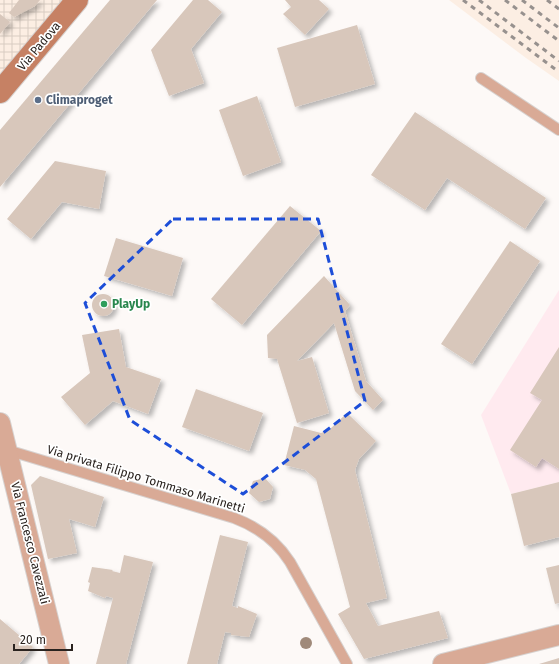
<svg xmlns="http://www.w3.org/2000/svg" width="559" height="664" font-family="'Fira Sans',sans-serif">
<style>
.built{fill:#fceee3}
.industrial{fill:url(#industrial-grid)}
.education{fill:#ffeaef}
.building{fill:#d8c7bb;filter:url(#shadow)}
.lines{fill:none;stroke-linecap:round;stroke-linejoin:round}
.lane-casing{stroke:#d7d2d0;stroke-width:12}
.street-casing{stroke:#d7d2d0;stroke-width:22}
.secondary-casing{stroke:#d7d2d0;stroke-width:24}
.lane{stroke:#d9aa96;stroke-width:10}
.street{stroke:#d9aa96;stroke-width:20}
.secondary{stroke:#c68164;stroke-width:22}
.rail{stroke:#97918e;stroke-width:3;stroke-dasharray:5 5;stroke-linecap:butt}
.tree{fill:#a08a7a}
.marked{fill:none;stroke:#1d4ed8;stroke-width:3;stroke-dasharray:8 5;stroke-linejoin:round}
.service-dot{fill:#5c6f8a;stroke:#fff;stroke-width:1.5}
.leisure-dot{fill:#2e9e5b;stroke:#fff;stroke-width:1.5}
.labels{text-anchor:middle;stroke-width:3.5;stroke-linejoin:round;paint-order:stroke}
.street-label{font-size:12px;fill:#2a231f;stroke:#fff}
.service-label{font-size:12px;font-weight:bold;fill:#4e5e75;stroke:#fff;text-anchor:start}
.leisure-label{font-size:12px;font-weight:bold;fill:#27864d;stroke:#fff;text-anchor:start}
</style>
<defs>
<pattern id="industrial-grid" width="8" height="8" patternUnits="userSpaceOnUse"><rect width="8" height="8" fill="#fceee3"/><path d="M0 4h8M4 0v8" fill="none" stroke="#d8ccc2"/></pattern>
<filter id="shadow"><feDropShadow dx="3.5" dy="3.5" stdDeviation="2" flood-color="#0004"/></filter>
</defs>
<rect width="100%" height="100%" fill="#fdf9f7"/>
<polygon class="built" points="449,0 559,0 559,81 526,58"/>
<polygon class="industrial" points="0,0 74,0 0,88"/>
<polygon class="education" points="559,290 559,482 511,494 481,415"/>
<g class="building">
<polygon points="19,0 40,0 35,6 14,17 9,13"/>
<polygon points="110,0 157,0 0,187 0,130"/>
<polygon points="193,0 208,0 222,12 191,49 204,83 169,96 151,50"/>
<polygon points="285,0 319,0 329,9 305,35 283,14 291,7"/>
<polygon points="0,14 10,22 0,34"/>
<polygon points="357,25 375,84 295,107 277,48"/>
<polygon points="257,96 281,162 243,176 219,110"/>
<polygon points="415,112 546,198 525,229 447,178 425,210 371,175"/>
<polygon points="55,161 106,171 99,209 62,202 31,239 7,219"/>
<polygon points="290,206 321,231 242,325 211,299"/>
<polygon points="116,238 183,258 172,296 104,276"/>
<polygon points="510,241 540,261 472,364 441,344"/>
<polygon points="324,276 350,305 345,311 366,381 383,400 373,410 355,391 334,323 297,361 312,357 329,413 297,423 277,359 268,358 267,335"/>
<circle cx="103" cy="305" r="11"/>
<polygon points="119,329 126,367 161,379 148,414 113,401 85,425 61,397 90,373 82,335"/>
<polygon points="559,347 559,469 542,458 536,467 510,450 542,400 530,393"/>
<polygon points="196,389 263,413 249,451 182,427"/>
<polygon points="347,413 376,441 359,459 355,470 387,598 366,603 378,626 439,611 448,638 364,659 338,614 350,607 316,479 305,470 284,465 294,426 321,433 329,430"/>
<polygon points="40,476 104,497 95,527 69,519 77,553 48,559 31,485"/>
<polygon points="265,478 273,487 270,499 259,502 249,493 253,481"/>
<polygon points="559,482 559,537 524,546 511,494"/>
<polygon points="220,535 248,542 232,606 238,608 238,606 257,614 249,637 231,635 231,633 225,632 217,664 187,664"/>
<polygon points="124,555 153,562 126,664 96,664 113,598 106,596 105,598 88,591 90,583 88,582 92,567 113,570 112,571 120,573"/>
<polygon points="559,565 559,603 555,604 546,568"/>
<polygon points="0,619 33,647 19,664 0,664"/>
<polygon points="559,658 559,664 539,664"/>
</g>
<g class="lines">
<defs>
<g id="lane">
<polyline points="481,78 559,130"/>
<path d="M 7,450 L 234,518 C 258,527 276,540 290,562 L 347,664"/>
</g>
<g id="street">
<polyline points="0,423 59,664"/>
<polyline points="443,664 559,635"/>
</g>
<polyline id="secondary" points="0,92 77,0"/>
</defs>
<use href="#lane" class="lane-casing"/>
<use href="#street" class="street-casing"/>
<use href="#secondary" class="secondary-casing"/>
<use href="#lane" class="lane"/>
<use href="#street" class="street"/>
<use href="#secondary" class="secondary"/>
<g class="rail">
<polyline points="463,0 559,72"/>
<polyline points="479,0 559,61"/>
<polyline points="505,0 559,41"/>
<polyline points="522,0 559,28"/>
<polyline points="547,0 559,9"/>
</g>
</g>
<circle class="tree" cx="306" cy="643" r="6"/>
<path class="marked" d="M 173,219 L 318,219 L 365,401 L 243,494 L 130,420 L 85,303 Z"/>
<circle class="service-dot" cx="38" cy="100" r="4"/>
<circle class="leisure-dot" cx="104" cy="304" r="4"/>
<g class="labels">
<g class="street-label">
<text transform="translate(39 46) rotate(-50)" y="4">Via Padova</text>
<text transform="translate(146 479) rotate(17)" y="4">Via privata Filippo Tommaso Marinetti</text>
<text transform="translate(30 543) rotate(76)" y="4">Via Francesco Cavezzali</text>
</g>
<g class="service-label">
<text x="46" y="104">Climaproget</text>
</g>
<g class="leisure-label">
<text x="112" y="308">PlayUp</text>
</g>
</g>
<path d="M14 644v6h58v-6" fill="none" stroke="#2a231f" stroke-width="2"/>
<text x="20" y="644" font-size="12" fill="#2a231f" stroke="#ffffff" stroke-width="3" paint-order="stroke">20 m</text>
</svg>
